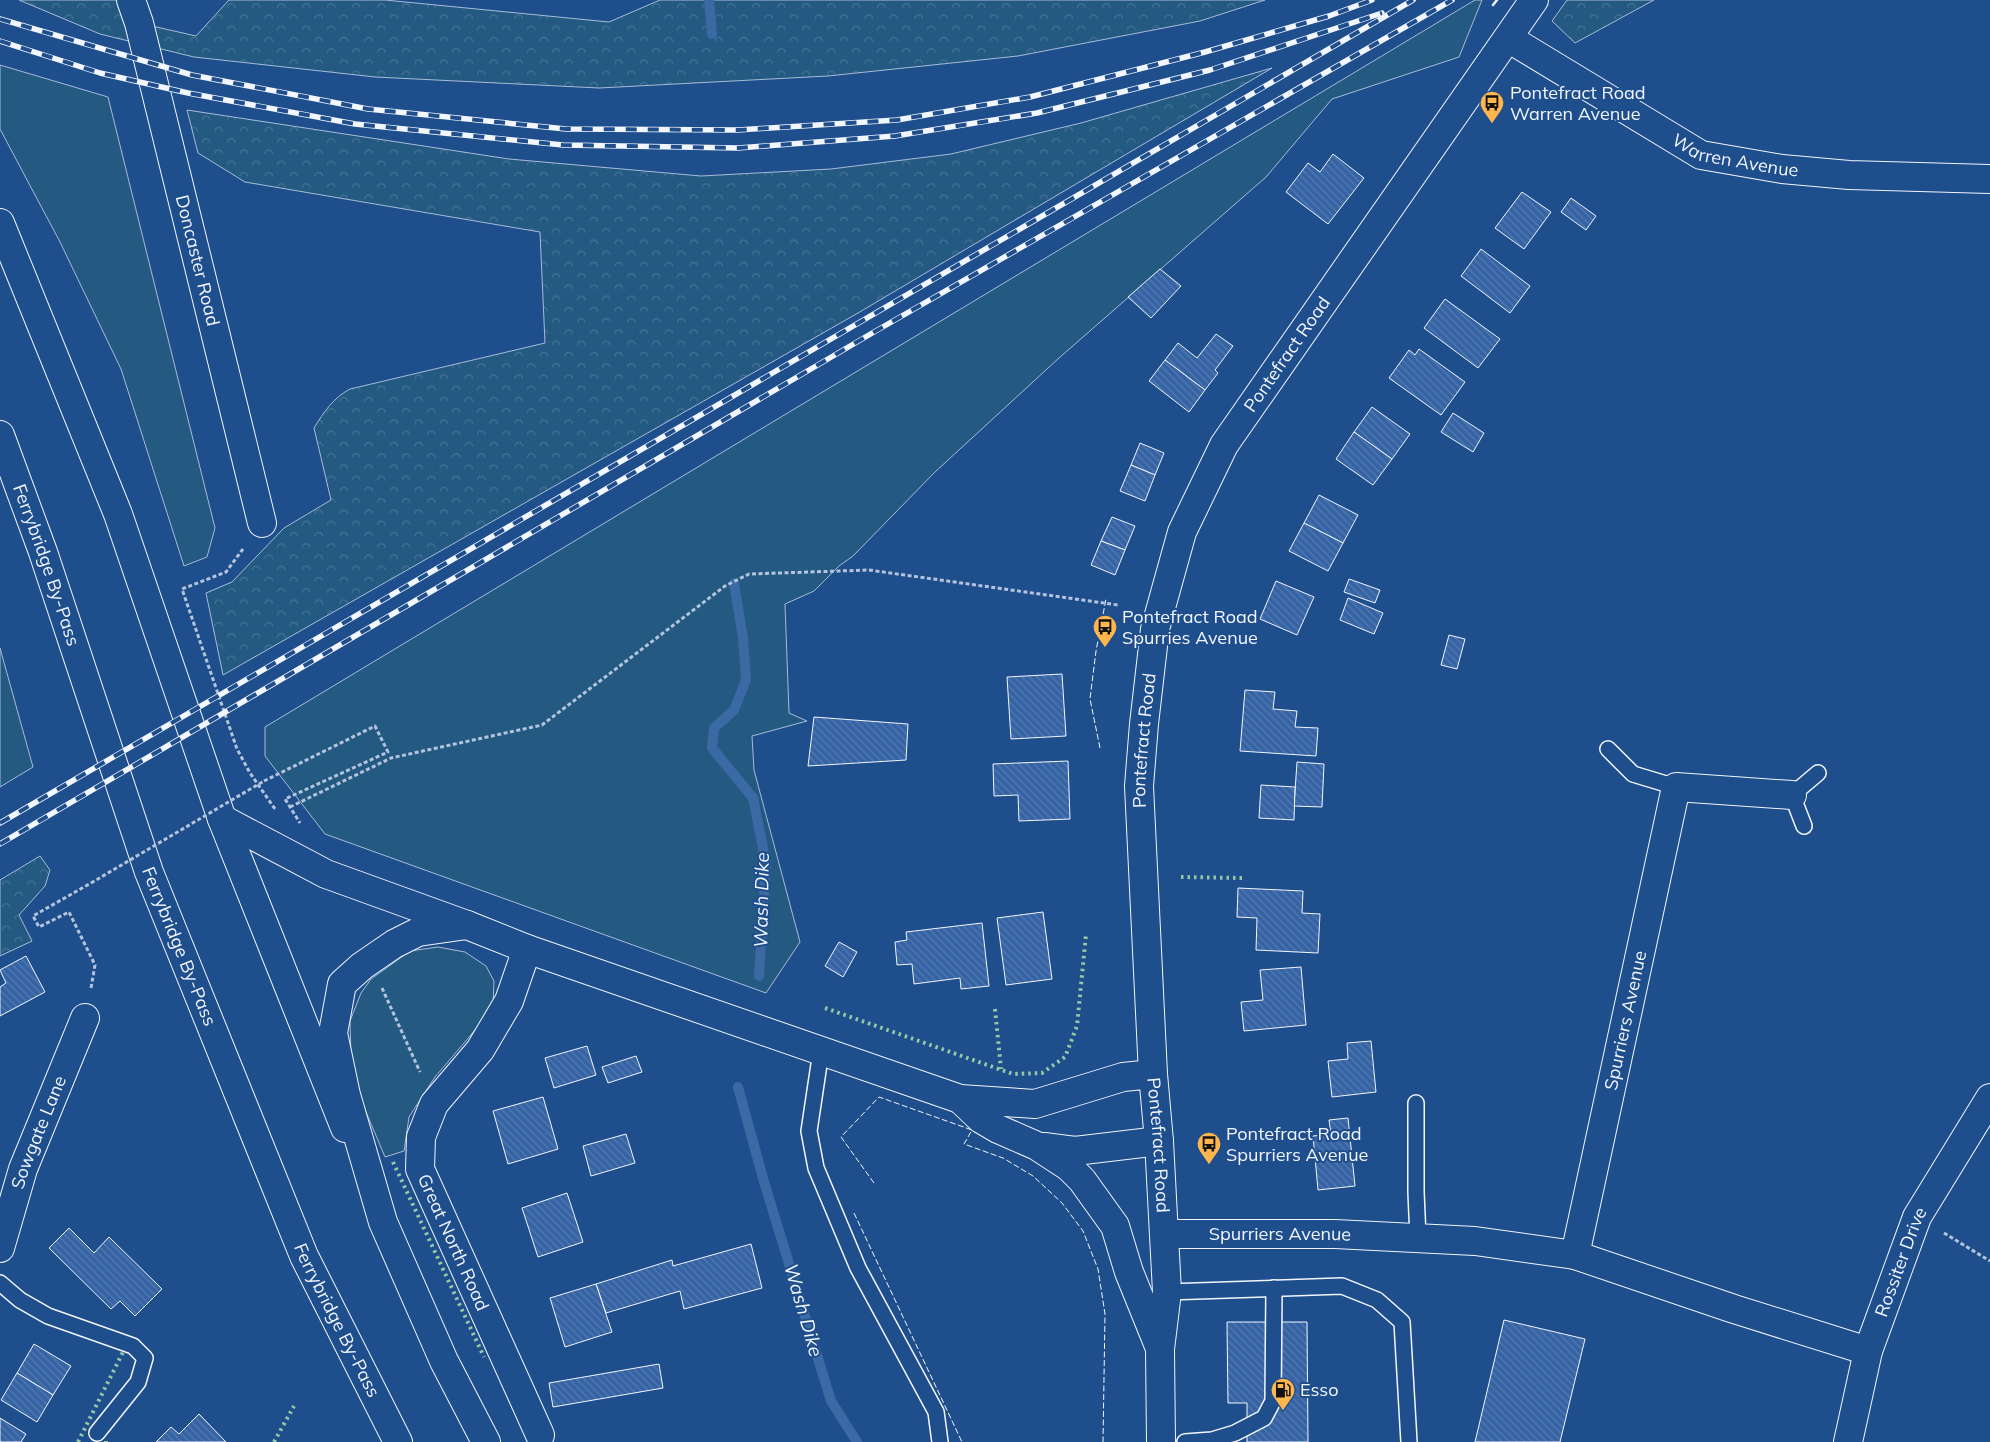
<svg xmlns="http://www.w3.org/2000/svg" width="1990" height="1442" font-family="Mulish,sans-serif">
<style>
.green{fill:#245a82;stroke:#a8bbd7}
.forest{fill:url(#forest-crowns);stroke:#a8bbd7}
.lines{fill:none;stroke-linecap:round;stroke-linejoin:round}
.stream{stroke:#3b69a3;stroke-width:10}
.building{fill:url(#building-back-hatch);stroke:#f2f6ff}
.lane-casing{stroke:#f2f6ff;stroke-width:18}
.street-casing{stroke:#f2f6ff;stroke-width:30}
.primary-casing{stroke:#f2f6ff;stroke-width:30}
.highway-casing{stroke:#f2f6ff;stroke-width:30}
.path{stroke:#b3c4dc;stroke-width:3;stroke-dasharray:4 2.5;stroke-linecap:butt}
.lane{stroke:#1f4e8c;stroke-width:15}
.street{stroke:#1f4e8c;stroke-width:28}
.primary{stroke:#1f4e8c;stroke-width:28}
.highway{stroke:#1f4e8c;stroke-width:28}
.rail-casing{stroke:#f2f6ff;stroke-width:5.5}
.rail{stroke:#1f4e8c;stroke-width:4;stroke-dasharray:11;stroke-linecap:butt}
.path-bridge{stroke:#b3c4dc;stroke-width:3;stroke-dasharray:4 2.5;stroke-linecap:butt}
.hedge{stroke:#97c8a6;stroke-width:4;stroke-dasharray:2.5 4;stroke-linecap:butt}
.fence{stroke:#f2f6ff;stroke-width:1;stroke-dasharray:6 2.5;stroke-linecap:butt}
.wall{stroke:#f2f6ff;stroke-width:2.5}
.labels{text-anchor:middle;stroke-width:4;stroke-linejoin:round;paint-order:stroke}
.poi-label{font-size:18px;fill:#f2f6ff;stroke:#1f4e8c;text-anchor:start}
.street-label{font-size:18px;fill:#f2f6ff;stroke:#1f4e8c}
.water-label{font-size:19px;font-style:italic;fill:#f2f6ff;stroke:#1f4e8c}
</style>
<defs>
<pattern id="forest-crowns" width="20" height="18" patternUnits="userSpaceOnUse" patternTransform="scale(1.25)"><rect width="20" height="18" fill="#245a82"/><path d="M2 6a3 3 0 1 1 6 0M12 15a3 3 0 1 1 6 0" fill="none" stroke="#447295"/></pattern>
<pattern id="building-back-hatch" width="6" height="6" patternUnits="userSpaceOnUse" patternTransform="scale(1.25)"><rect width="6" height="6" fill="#3563a3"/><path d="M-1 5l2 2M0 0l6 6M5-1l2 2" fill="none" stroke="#537ab1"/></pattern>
</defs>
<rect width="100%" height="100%" fill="#1f4e8c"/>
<g class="green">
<polygon points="1475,0 1482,0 1459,57 1332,99 1266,177 1059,358 935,472 853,556 839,566 814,591 785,604 789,713 807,721 752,736 754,770 800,942 766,993 325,834 265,756 265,727"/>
<polygon points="0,65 108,97 215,528 207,557 184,566 121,369 60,242 0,129"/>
<polygon points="0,648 33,767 0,787"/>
<polygon points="438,947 465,952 486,966 494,981 493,1007 470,1036 435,1077 409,1117 404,1151 385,1157 361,1100 351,1058 350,1021 361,993 371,979 410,951"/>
</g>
<g class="forest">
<polygon points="19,0 131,0 139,23 196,36 229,0 385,0 609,22 660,0 1265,0 1200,21 1018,56 828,76 599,88 375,77 194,57 100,34"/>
<polygon points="1567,0 1654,0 1575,43 1552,21"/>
<path d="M 1272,68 L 858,313 L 223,675 L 206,593 L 232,582 L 284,528 L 331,500 L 314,428 C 324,412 333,398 350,389 L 545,343 L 540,232 L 245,182 L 198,153 L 187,110 L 509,159 L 701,176 L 831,169 L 951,154 L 1081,123 Z"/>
<polygon points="40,856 50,870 45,886 19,915 32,941 0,956 0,880"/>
</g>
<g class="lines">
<g class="stream">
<polyline points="709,0 712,34"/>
<polyline points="734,583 743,638 746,680 734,710 714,728 712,748 753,798 766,863 759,976"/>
<polyline points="738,1087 764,1182 831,1401 857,1442"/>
</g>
</g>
<g class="building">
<polygon points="1333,154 1364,178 1328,224 1286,192 1308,163 1320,172"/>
<polygon points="1522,192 1551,212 1524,249 1495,228"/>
<polygon points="1571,198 1596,216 1586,230 1561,212"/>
<polygon points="1481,249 1530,286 1510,313 1461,276"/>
<polygon points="1160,269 1181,286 1151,318 1128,297"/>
<polygon points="1445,299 1500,339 1478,368 1424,328"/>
<polygon points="1216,334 1233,346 1215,370 1218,373 1205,390 1165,360 1178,343 1197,358"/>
<polygon points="1419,349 1465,382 1441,415 1389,378 1409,350 1415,355"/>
<polygon points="1165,360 1205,390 1189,412 1149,381"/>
<polygon points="1372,407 1410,434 1392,459 1354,432"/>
<polygon points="1453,413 1484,433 1473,452 1441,432"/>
<polygon points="1354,432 1392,459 1373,485 1336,459"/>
<polygon points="1140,443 1164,453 1155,475 1131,465"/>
<polygon points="1131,465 1155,475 1145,501 1120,491"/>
<polygon points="1319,495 1358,515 1343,543 1304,523"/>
<polygon points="1112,517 1135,526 1125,550 1101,541"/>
<polygon points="1304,523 1343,543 1328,571 1289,551"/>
<polygon points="1101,541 1125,550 1115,575 1091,565"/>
<polygon points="1349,579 1380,590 1375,603 1344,592"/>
<polygon points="1276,581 1314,597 1297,635 1260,619"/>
<polygon points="1348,598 1383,613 1374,634 1340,620"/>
<polygon points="1449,635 1465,639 1457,669 1441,665"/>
<polygon points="1062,674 1066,736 1011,739 1007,677"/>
<polygon points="1245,690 1275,692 1273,709 1297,711 1295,727 1318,728 1316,756 1240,751"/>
<polygon points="814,717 908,724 906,760 808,766"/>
<polygon points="1068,761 1070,819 1019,821 1018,795 994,796 993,764"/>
<polygon points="1297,762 1324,764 1322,807 1294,806"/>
<polygon points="1261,785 1295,787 1294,820 1259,818"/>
<polygon points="1238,888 1303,891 1302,913 1320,914 1318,953 1256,950 1257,918 1237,917"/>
<polygon points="1043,912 1052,979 1006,985 997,918"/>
<polygon points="982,923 989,986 961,989 960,978 914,984 912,964 897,965 895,942 907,940 906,932"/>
<polygon points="839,942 857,952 843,977 825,966"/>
<polygon points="26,956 45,992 0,1016 0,987 6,983 0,970"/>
<polygon points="1301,967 1306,1025 1244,1031 1241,1002 1263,1000 1260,970"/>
<polygon points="1371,1041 1376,1092 1332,1097 1328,1061 1348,1059 1347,1043"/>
<polygon points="587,1046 596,1075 554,1088 545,1058"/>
<polygon points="636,1056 642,1072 608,1083 602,1067"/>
<polygon points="543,1097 558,1149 508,1164 493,1111"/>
<polygon points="1348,1118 1355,1186 1318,1190 1313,1136 1331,1134 1329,1120"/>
<polygon points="626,1134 635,1163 591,1176 583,1146"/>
<polygon points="567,1193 583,1242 538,1257 522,1208"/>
<polygon points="69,1228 94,1253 109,1237 162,1289 135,1316 120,1301 111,1309 49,1248"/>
<polygon points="751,1244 762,1288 684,1309 680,1291 606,1313 596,1284 672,1260 673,1266"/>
<polygon points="596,1284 612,1332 565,1347 550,1298"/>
<polygon points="1504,1320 1585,1339 1560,1442 1475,1442"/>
<polygon points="1227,1322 1307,1322 1308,1442 1247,1442 1247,1403 1228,1403"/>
<polygon points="34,1344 71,1366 53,1395 17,1373"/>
<polygon points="659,1364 663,1388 553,1407 549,1383"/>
<polygon points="17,1373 53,1395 37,1422 1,1400"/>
<polygon points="199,1414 226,1442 156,1442 171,1427 179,1434"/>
<polygon points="0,1418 26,1434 21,1442 0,1442"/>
</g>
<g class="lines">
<defs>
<g id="lane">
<polyline points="1608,749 1633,774 1676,787"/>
<polyline points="1804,826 1792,795 1818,773"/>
<polyline points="821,1051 809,1131 816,1168 858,1268 936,1412 940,1442"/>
<polyline points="1416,1103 1416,1192 1418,1238"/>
<polyline points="0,1283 20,1300 48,1316 133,1346 145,1358 138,1382 97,1433"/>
<polyline points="1167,1292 1342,1286 1377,1300 1402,1322 1409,1442"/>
<polyline points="1185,1442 1212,1440 1235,1433 1264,1418 1273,1401 1274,1288"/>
</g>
<g id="street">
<path id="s1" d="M 131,0 L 139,23 L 262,523"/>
<path id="s2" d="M 1508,38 L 1701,155 L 1782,169 L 1849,175 L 1990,179"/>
<path id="s3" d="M 527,949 L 509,1001 L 480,1050 L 434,1104 L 421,1137 L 420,1169 L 540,1435"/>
<path id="s4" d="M 1165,1234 L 1335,1234 L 1475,1241 L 1575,1255 L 1734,1309 L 1868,1351"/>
<path id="s5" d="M 0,1248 L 23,1169 L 85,1018"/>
<path id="s6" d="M 1575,1255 L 1676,787 L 1792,795"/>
<path id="s7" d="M 1848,1442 L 1868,1351 L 1917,1217 L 1990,1098"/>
</g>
<g id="primary">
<polyline points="0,223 118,514 222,819 345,1128"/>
<path id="s8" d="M 0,435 L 43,552 L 149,872 L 304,1256 L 398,1442"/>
<polyline points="222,819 326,874 467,925"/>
<path id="s9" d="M 1153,1074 L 1139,786 L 1144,724 L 1155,629 L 1182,532 L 1224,445 L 1534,0"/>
</g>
<g id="highway">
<polyline points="960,1099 981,1119 998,1129 1037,1146 1069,1167 1082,1180 1115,1226 1129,1272 1159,1346"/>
<polyline points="1044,1147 1075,1151 1159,1141"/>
<path id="s10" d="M 486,1442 L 444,1361 L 383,1222 L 346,1095 L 333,1033 L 342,984 L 362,966 L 394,944 L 418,932 L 467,925 L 527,949 L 960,1099 L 1035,1104 L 1123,1077 L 1153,1074 L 1159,1141 L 1167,1292 L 1160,1349 L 1161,1442"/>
</g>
</defs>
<use href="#lane" class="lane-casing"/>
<use href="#street" class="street-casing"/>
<use href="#primary" class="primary-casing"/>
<use href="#highway" class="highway-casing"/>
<g class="path">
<polyline points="243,549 226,572 182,589 237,749 250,773 275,809"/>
<polyline points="264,781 375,726 388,752 285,799 300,823"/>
<polyline points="290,807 391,758 542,725 725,586 749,574 869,570 1118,605"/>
<polyline points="91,988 95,965 69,912 39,927 33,916 91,883"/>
<polyline points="382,988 420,1072"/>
<polyline points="1944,1233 1990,1261"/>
</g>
<use href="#lane" class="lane"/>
<use href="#street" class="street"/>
<use href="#primary" class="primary"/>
<use href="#highway" class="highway"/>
<defs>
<g id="rail">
<polyline points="0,19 192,75 368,109 566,129 738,130 897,120 1030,97 1205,52 1329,16 1372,0"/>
<polyline points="0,41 100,73 188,93 355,124 563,145 738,148 895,136 1037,113 1210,70 1382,13"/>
<polyline points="0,823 1413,0"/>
<polyline points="0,844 874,332 1452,0"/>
</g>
</defs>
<use href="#rail" class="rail-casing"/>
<use href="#rail" class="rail"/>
<polyline class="path-bridge" points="91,883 264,781"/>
<g class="hedge">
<polyline points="1181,877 1242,878"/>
<polyline points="825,1008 1013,1074 1042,1073 1065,1057 1077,1026 1086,934"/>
<polyline points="995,1009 1001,1069"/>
<polyline points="393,1162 484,1357"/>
<polyline points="106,1441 106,1442"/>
<polyline points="78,1442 123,1352"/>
<polyline points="274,1442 294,1406"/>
</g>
<g class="fence">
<polyline points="1100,748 1090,699 1096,651 1106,599"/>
<polyline points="874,1183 841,1137 879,1097 972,1130 964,1144 1003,1158 1033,1176 1062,1203 1083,1231 1098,1269 1105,1314 1103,1442"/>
<polyline points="854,1213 962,1442"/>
</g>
<polyline class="wall" points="1493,5 1497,0"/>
</g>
<defs>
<symbol id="bus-pin" viewBox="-11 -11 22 30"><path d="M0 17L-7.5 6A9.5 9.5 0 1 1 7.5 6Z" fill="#ffb74d" stroke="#1f4e8c"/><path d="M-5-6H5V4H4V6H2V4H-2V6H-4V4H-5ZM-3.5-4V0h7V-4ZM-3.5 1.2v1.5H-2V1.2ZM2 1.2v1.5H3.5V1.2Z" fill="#111"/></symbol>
<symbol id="fuel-pin" viewBox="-11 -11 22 30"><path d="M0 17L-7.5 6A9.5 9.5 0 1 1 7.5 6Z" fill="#ffb74d" stroke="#1f4e8c"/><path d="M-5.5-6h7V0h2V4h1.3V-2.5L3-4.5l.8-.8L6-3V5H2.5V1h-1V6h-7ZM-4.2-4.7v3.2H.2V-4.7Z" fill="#111"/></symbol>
</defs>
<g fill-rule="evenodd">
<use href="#bus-pin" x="1478" y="89" width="28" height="38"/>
<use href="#bus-pin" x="1091" y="613" width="28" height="38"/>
<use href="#bus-pin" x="1195" y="1130" width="28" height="38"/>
<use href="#fuel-pin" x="1269" y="1376" width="28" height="38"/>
</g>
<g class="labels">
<g class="poi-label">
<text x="1510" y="99">Pontefract Road<tspan x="1510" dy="21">Warren Avenue</tspan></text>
<text x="1122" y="623">Pontefract Road<tspan x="1122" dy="21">Spurries Avenue</tspan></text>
<text x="1226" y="1140">Pontefract Road<tspan x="1226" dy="21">Spurriers Avenue</tspan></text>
<text x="1300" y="1396">Esso</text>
</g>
<g class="street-label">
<text dy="6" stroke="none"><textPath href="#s2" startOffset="259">Warren Avenue</textPath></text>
<text dy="6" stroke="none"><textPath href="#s1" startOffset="269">Doncaster Road</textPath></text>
<text dy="6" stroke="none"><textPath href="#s9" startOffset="754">Pontefract Road</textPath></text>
<text dy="6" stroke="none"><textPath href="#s8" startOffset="138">Ferrybridge By-Pass</textPath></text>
<text dy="6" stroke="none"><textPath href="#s9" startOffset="334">Pontefract Road</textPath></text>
<text dy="6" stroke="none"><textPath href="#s8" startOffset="542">Ferrybridge By-Pass</textPath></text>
<text dy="6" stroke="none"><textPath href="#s6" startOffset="240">Spurriers Avenue</textPath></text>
<text dy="6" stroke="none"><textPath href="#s5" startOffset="122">Sowgate Lane</textPath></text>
<text dy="6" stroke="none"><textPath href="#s10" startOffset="1422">Pontefract Road</textPath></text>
<text dy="6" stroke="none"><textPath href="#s4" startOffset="115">Spurriers Avenue</textPath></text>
<text dy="6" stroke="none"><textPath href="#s3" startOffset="331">Great North Road</textPath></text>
<text dy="6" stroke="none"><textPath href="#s7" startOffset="188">Rossiter Drive</textPath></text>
<text dy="6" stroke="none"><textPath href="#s8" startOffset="948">Ferrybridge By-Pass</textPath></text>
</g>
<g class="water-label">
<text transform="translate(761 900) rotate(-89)" y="7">Wash Dike</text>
<text transform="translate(804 1310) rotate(74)" y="7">Wash Dike</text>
</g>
</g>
</svg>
